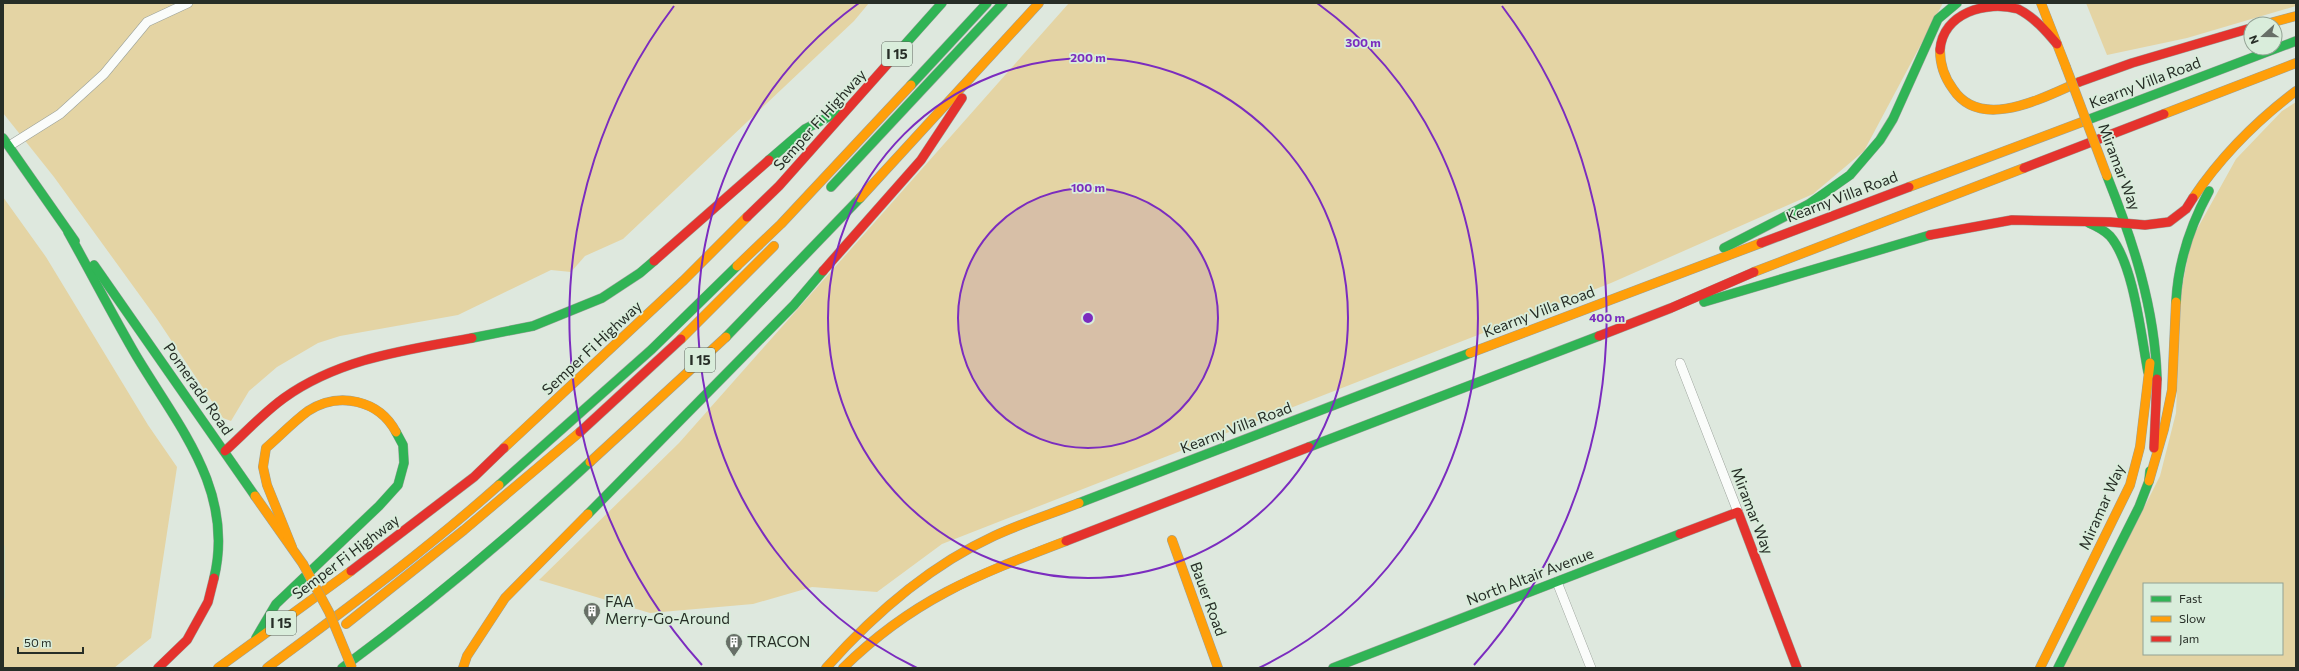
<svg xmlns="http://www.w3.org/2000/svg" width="2299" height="671" font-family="Commissioner,sans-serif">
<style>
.green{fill:#e4d4a4;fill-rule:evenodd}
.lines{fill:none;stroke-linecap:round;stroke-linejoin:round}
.stream{stroke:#8de3ed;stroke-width:2.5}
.street-casing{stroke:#9aa19a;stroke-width:10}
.fast-casing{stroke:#9aa19a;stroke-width:10}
.slow-casing{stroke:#9aa19a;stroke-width:10}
.jam-casing{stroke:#9aa19a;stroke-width:10}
.street{stroke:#fafcfa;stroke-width:9}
.fast{stroke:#30b455;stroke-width:9}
.slow{stroke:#ff9f0a;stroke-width:9}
.jam{stroke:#e5322d;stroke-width:9}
.slow-bridge-casing{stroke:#9aa19a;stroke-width:10;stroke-linecap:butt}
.slow-bridge{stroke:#ff9f0a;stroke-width:9}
.ring{fill:none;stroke:#7b2cbf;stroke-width:2}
.labels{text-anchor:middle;stroke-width:3.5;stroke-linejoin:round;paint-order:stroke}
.shield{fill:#d9eddb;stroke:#5c675d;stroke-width:1}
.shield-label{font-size:14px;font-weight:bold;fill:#272e27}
.street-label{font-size:15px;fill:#272e27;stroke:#d9eddb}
.poi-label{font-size:15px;fill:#272e27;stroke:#d9eddb;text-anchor:start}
.centre{fill:#7b2cbf;stroke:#d9eddb;stroke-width:2}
.ring-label{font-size:12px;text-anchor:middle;font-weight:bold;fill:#7b2cbf;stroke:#d9eddb;stroke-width:3.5;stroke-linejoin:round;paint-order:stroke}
</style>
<rect width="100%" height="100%" fill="#dee8de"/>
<g class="green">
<polygon points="3,3 869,3 854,21 623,239 585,256 571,272 551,270 458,315 340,336 318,343 277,367 249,391 231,421 223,418 157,319 54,177 3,113"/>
<polygon points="1069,3 1943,3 1864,151 1813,194 1611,283 942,544 877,592 812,587 753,604 650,613 539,580 679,443"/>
<polygon points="2086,3 2296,3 2296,6 2187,38 2107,55"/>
<path d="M 2296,102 L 2296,668 L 2063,668 L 2160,476 L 2176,413 L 2181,293 L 2191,240 L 2236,159 L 2282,111 ZM 2144,584 L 2282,584 L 2282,654 L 2144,654 Z"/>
<polygon points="3,197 46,257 148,425 177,467 151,638 114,668 3,668"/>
</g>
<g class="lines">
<polyline class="stream" points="3,546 3,598"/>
<defs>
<g id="street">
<polyline points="9,146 60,114 104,74 147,22 188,3"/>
<polyline points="1680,363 1738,512"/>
<polyline points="1557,582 1591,668"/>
</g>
<g id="fast">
<polyline points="900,50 942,3"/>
<polyline points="911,85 987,3"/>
<polyline points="2082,122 2296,41"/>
<polyline points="3,138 75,241"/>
<polyline points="769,160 805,129 844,109"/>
<path d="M 2107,176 C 2133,241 2155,308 2157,379"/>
<polyline points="831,187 1003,3"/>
<path d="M 2089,223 C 2096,226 2104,230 2110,236 C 2134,264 2141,336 2148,372"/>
<path d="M 68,232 C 91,273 113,316 137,357 C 179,427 235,491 214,578"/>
<polyline points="1724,248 1809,204 1850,175 1880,140 1893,119 1938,19 1957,3"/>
<polyline points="94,265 255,496"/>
<polyline points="1704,302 1930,235"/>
<path d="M 2176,302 C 2178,262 2190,226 2209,191"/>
<polyline points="726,337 860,198"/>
<polyline points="472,338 533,326 602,298 640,273 654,261"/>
<polyline points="1309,447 1599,336"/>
<polyline points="499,485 651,350 737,266"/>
<polyline points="1079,503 1470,353"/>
<polyline points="588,514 794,305 823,271"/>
<polyline points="256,638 276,604 379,506 398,485 404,463 403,445 396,432"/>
<path d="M 342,668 C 429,604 511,535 590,462"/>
<polyline points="1333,668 1680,534"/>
<polyline points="2058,668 2139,507 2149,481 2150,471"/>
</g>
<g id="slow">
<polyline points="2041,3 2066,67"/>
<polyline points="2266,24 2296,16"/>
<path d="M 1940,50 C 1940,65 1944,77 1953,89 C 1981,132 2044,97 2079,82"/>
<polyline points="2164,114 2296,63"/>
<polyline points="1909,187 2082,122"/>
<polyline points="860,198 1039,3"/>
<path d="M 2193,198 C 2222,155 2255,122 2296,91"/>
<polyline points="737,266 781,224 911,85"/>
<polyline points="1754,272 2024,168"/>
<polyline points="681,339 774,246"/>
<polyline points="1470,353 1761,243"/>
<polyline points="504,448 684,280 747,217"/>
<polyline points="590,462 726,337"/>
<polyline points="2149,481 2164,429 2172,390 2176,302"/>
<polyline points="255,496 303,564"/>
<polyline points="1172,540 1218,668"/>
<path d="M 292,547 L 267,485 L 263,467 L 266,448 C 280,436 293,422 308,411 C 339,391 379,400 396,432"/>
<polyline points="346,624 464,530 580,432"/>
<polyline points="218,668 351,571"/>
<path d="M 267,668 C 346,609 425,551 499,485"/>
<polyline points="463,668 467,656 505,598 588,514"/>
<path d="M 826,668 C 873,615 929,566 994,536 C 1022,523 1051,514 1079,503"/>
<path d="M 843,668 C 913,599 977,575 1066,541"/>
<polyline points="2040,668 2130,485 2140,447 2150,363"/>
</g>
<g id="jam">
<path d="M 1940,50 C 1943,13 1986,0 2018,9 C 2034,17 2046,31 2057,44"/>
<polyline points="2079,82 2132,63 2251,28"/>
<polyline points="2024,168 2164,114"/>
<polyline points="747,217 779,186 900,50"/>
<polyline points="1930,235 2012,220 2110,222 2145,225 2169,222 2186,209 2193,198"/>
<polyline points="1761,243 1909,187"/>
<polyline points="654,261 769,160"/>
<polyline points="823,271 921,160 962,98"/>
<polyline points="1599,336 1671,308 1754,272"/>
<polyline points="580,432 681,339"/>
<polyline points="2154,448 2157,379"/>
<path d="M 225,451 C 244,434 263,413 284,398 C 340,358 407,350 472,338"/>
<polyline points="1680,534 1738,512 1797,668"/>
<polyline points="1066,541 1309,447"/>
<polyline points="351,571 474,477 504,448"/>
<polyline points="158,668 187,640 208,602 214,578"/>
</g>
</defs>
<use href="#street" class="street-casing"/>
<use href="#fast" class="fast-casing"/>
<use href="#slow" class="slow-casing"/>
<use href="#jam" class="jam-casing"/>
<use href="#street" class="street"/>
<use href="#fast" class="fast"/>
<use href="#slow" class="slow"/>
<use href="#jam" class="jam"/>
<defs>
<g id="slow-bridge">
<polyline points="2066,67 2107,176"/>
<polyline points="303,564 329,612 352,668"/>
</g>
</defs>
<use href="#slow-bridge" class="slow-bridge-casing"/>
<use href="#slow-bridge" class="slow-bridge"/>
</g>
<circle cx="1088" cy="318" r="130" fill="#7b2cbf" fill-opacity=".12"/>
<g class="ring">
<circle cx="1088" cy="318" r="130"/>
<circle cx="1088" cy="318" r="260"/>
<path d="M917 668A389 389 0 0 1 859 3M1317 3A389 389 0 0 1 1259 668"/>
<path d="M702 665A519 519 0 0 1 674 6M1502 6A519 519 0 0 1 1474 665"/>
</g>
<defs>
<symbol id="building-pin" viewBox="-11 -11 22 30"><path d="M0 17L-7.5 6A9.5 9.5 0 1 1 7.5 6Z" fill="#676f67" stroke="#d9eddb"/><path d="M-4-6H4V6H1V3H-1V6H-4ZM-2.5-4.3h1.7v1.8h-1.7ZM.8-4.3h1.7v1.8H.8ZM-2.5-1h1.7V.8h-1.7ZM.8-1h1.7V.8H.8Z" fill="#fff"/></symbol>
</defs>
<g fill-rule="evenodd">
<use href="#building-pin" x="582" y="601" width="20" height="27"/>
<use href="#building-pin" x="724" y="632" width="20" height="27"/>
</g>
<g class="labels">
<g class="shield">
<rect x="882" y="42" width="30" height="24" rx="3"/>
<rect x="685" y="348" width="30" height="24" rx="3"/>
<rect x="266" y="611" width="30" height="24" rx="3"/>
</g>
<g class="shield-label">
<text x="897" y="59">I 15</text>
<text x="700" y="365">I 15</text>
<text x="281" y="628">I 15</text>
</g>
<g class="street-label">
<text transform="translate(2145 83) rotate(-21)" y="5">Kearny Villa Road</text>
<text transform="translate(820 120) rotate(-48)" y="5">Semper Fi Highway</text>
<text transform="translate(2119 167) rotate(69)" y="5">Miramar Way</text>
<text transform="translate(1842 197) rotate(-21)" y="5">Kearny Villa Road</text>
<text transform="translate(1539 312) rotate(-21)" y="5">Kearny Villa Road</text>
<text transform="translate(592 348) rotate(-43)" y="5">Semper Fi Highway</text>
<text transform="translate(198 389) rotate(55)" y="5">Pomerado Road</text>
<text transform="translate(1236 428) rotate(-21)" y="5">Kearny Villa Road</text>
<text transform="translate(2102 507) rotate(-66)" y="5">Miramar Way</text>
<text transform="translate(1752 511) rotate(69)" y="5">Miramar Way</text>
<text transform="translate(346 557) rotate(-37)" y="5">Semper Fi Highway</text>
<text transform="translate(1530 577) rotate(-21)" y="5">North Altair Avenue</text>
<text transform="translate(1208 599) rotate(70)" y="5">Bauer Road</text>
</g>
<g class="poi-label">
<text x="605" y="607">FAA<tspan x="605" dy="17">Merry-Go-Around</tspan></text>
<text x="747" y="647">TRACON</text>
</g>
</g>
<circle cx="1088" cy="318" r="6" class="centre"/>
<g class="ring-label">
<text x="1363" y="47">300 m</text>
<text x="1088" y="62">200 m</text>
<text x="1088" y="192">100 m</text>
<text x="1607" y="322">400 m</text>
</g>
<rect width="2299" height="671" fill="none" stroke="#272e27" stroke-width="8"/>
<rect x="2143" y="583" width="140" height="72" fill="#d9eddb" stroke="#92a193"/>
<rect x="2151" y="596" width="20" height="6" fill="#30b455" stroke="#92a193"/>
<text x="2179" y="603" font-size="12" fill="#272e27">Fast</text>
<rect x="2151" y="616" width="20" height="6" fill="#ff9f0a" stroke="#92a193"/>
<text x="2179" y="623" font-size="12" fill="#272e27">Slow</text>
<rect x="2151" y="636" width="20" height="6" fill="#e5322d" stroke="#92a193"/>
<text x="2179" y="643" font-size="12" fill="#272e27">Jam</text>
<g transform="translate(2263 36) rotate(249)"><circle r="19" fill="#d9eddb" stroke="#92a193"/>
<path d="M0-3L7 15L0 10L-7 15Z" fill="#676f67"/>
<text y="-6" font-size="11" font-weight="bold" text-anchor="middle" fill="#272e27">N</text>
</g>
<path d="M18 647v6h65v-6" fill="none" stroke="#272e27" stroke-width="2"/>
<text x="24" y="647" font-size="12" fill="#272e27" stroke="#d9eddb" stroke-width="3" paint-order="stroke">50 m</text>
</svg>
